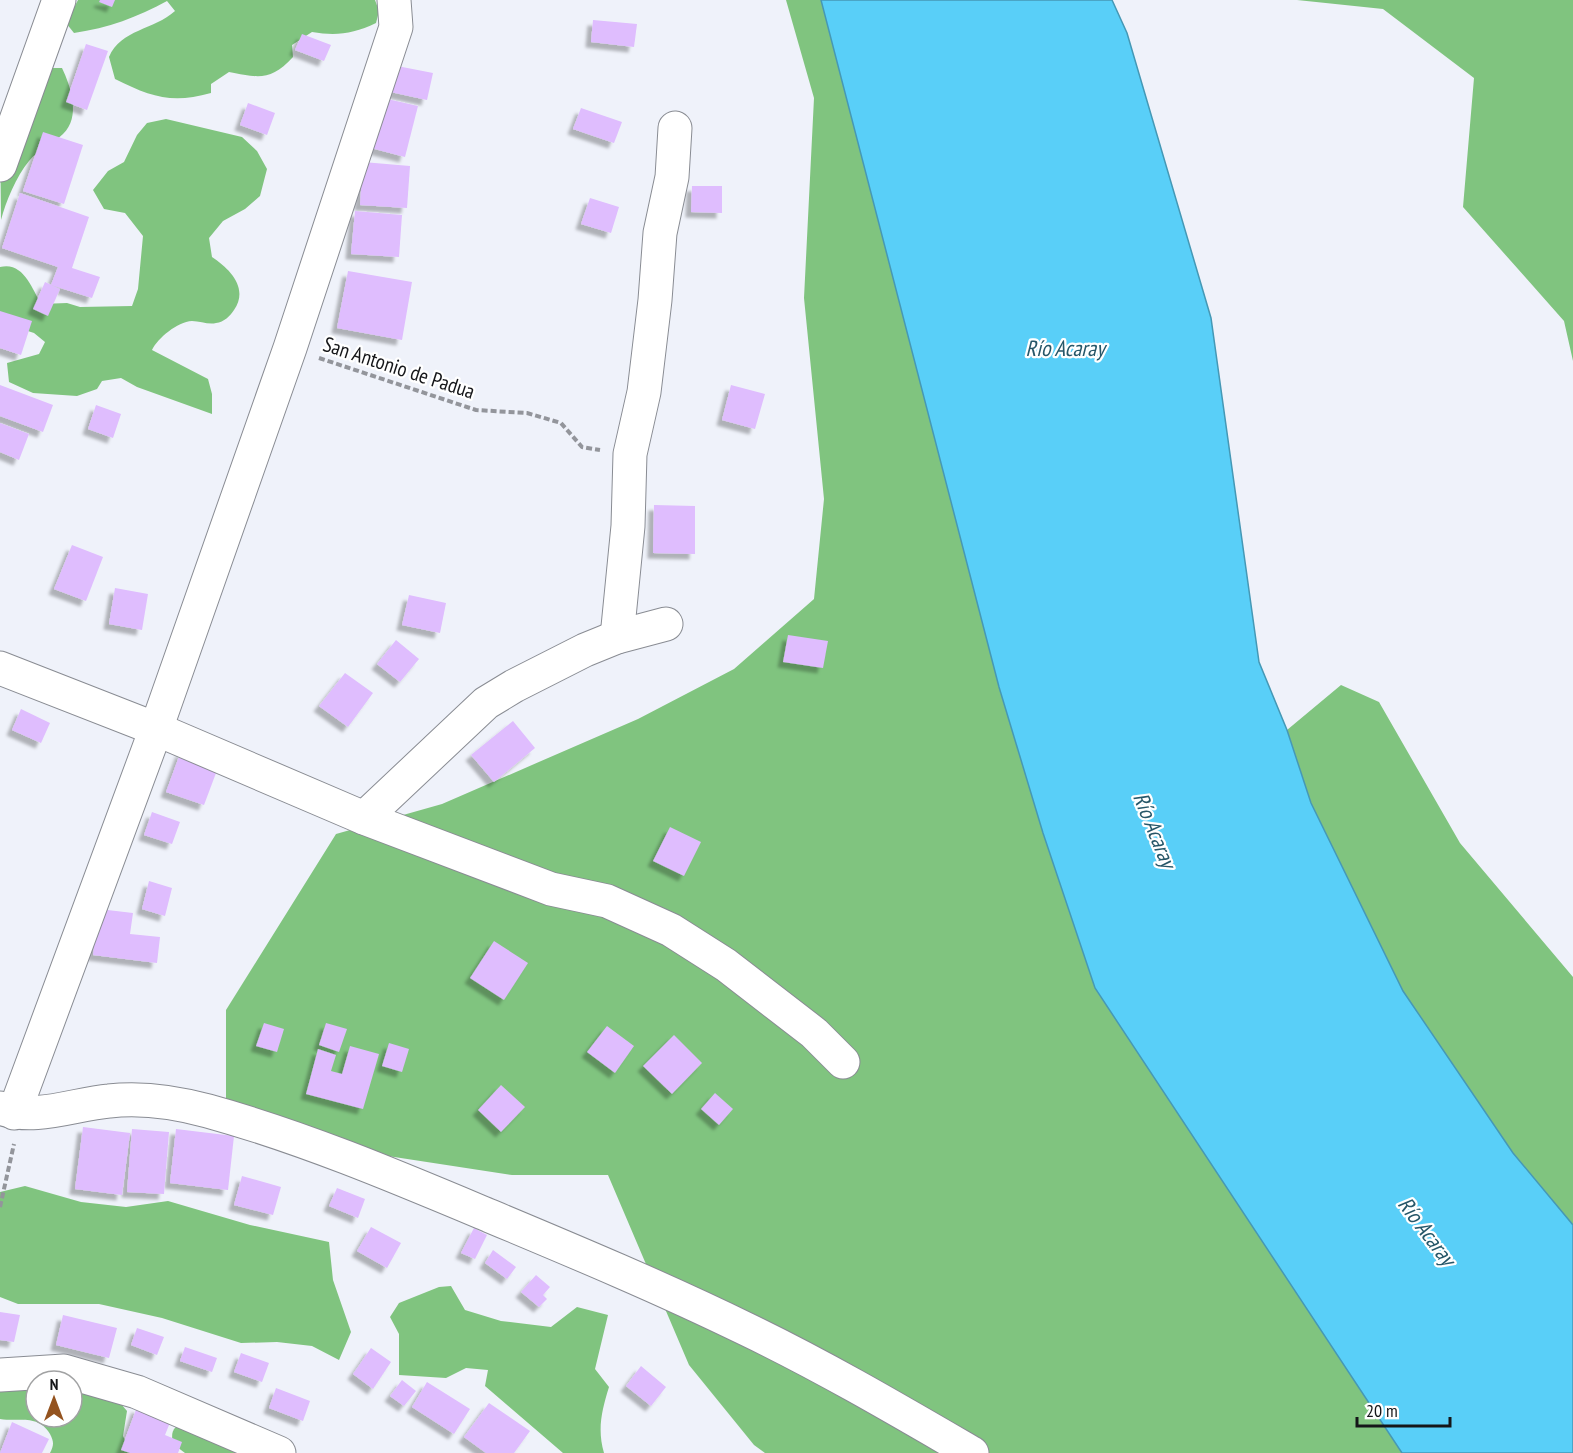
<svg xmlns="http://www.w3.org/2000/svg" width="1573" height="1453" font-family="'PT Sans Narrow',sans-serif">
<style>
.forest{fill:#80c47f}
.water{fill:#59cff8;stroke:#4598b5;stroke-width:1.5}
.building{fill:#dfbdfe;filter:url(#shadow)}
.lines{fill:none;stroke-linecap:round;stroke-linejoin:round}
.street-casing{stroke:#898c93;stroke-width:35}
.path{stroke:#93959b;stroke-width:4;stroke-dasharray:6 3;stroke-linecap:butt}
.street{stroke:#fff;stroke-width:33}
.labels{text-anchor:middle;stroke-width:4.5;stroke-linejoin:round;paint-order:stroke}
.street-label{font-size:21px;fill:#151619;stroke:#fff}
.water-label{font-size:22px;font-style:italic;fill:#265769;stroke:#fff}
</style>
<defs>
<filter id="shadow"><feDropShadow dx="-5.5" dy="5.5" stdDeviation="1.5" flood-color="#0004"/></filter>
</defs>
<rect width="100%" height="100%" fill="#eff2fa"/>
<g class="forest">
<path d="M 78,0 L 375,0 L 379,11 L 376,23 C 353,34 336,36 312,32 L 292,45 L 293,57 C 271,81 259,78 229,72 L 211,84 L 211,93 C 172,104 151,97 115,79 L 109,57 C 121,29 154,30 175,11 L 167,1 C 138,17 108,28 74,33 L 66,23 Z"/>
<polygon points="786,0 821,0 999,687 1043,833 1095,988 1402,1453 765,1453 754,1445 689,1365 608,1175 512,1175 316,1145 226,1109 226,1010 336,834 442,804 638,719 734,669 814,599 824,499 804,298 814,98"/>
<polygon points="1297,0 1573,0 1573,361 1564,321 1463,207 1474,78 1383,9"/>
<path d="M 49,68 L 62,68 C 71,87 81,117 63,134 C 53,144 38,150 29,161 C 16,177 6,201 1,220 L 0,117 Z"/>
<path d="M 166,119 L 242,137 L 257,151 L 267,169 L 260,196 L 245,209 L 223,221 L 209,238 L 212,257 C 230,269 249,288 234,310 C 230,316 224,322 216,323 C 209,325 200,321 192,321 C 177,322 158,338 152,350 L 208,379 L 212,394 L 212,414 L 137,387 L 121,378 L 102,381 L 97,389 L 77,396 L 33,393 L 9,382 L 7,363 L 39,354 L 45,342 L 34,333 L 0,322 L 0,267 C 23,261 32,288 41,304 L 67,303 L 80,307 L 132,306 L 138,289 L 143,236 L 125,213 L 104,209 L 93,190 L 108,171 L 124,162 L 137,135 L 147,123 Z"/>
<polygon points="1341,685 1379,702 1460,843 1573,977 1573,1225 1513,1153 1403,991 1311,803 1287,730"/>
<polygon points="25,1186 81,1202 126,1207 168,1201 250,1225 329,1242 333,1280 351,1332 339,1360 312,1346 277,1342 241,1343 162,1318 99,1304 18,1304 0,1297 0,1192"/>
<path d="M 451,1286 L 465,1310 L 501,1321 L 551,1327 L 577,1307 L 608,1315 L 595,1369 L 609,1387 C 602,1410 597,1429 604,1453 L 563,1453 L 485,1386 L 488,1370 L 466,1368 L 446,1378 L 399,1375 L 399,1334 L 390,1317 L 399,1303 L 439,1287 Z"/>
<path d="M 0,1371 L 36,1381 L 36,1417 L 72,1417 L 72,1390 L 121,1404 L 127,1411 L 123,1436 L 131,1453 L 50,1453 C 54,1445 54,1442 50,1434 C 38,1414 19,1422 0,1419 Z"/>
<path d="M 181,1422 L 254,1453 L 185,1453 L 173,1444 C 171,1432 172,1430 181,1422 Z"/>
</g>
<polygon class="water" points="821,0 1112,0 1127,33 1211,318 1259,662 1287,730 1311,803 1403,991 1513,1153 1573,1225 1573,1453 1402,1453 1095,988 1043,833 999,687"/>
<g class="building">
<polygon points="100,0 115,0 112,7 99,2"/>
<polygon points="593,20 637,24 634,47 591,42"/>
<polygon points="302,34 331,45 324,61 295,50"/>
<polygon points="86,44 108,51 87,110 66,102"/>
<polygon points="392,65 433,73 427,100 386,91"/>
<polygon points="383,98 418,106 405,157 371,148"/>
<polygon points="248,103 275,113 267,135 240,125"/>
<polygon points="581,108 622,122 614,143 573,129"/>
<polygon points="43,132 83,145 64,204 23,191"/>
<polygon points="363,162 410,166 407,208 360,205"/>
<polygon points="692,186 722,186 722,213 691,212"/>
<polygon points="20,193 89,217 72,268 100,277 92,298 51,285 58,267 2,248"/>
<polygon points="590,198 619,207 611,233 581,224"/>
<polygon points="355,211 402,215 399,257 351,254"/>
<polygon points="348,271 412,282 402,340 337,328"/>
<polygon points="45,282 60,289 48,316 33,309"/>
<polygon points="0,311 32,321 21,355 0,348"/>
<polygon points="0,385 53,405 43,432 0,416"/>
<polygon points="731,385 765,394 755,429 722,420"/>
<polygon points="96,405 121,414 113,438 88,429"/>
<polygon points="0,423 29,434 19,460 0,452"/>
<polygon points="654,505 695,506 695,554 653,553"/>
<polygon points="72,545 103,557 86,601 54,589"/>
<polygon points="115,588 148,594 142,630 109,624"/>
<polygon points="409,595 446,603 440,633 402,625"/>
<polygon points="788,635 828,641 823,668 783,662"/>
<polygon points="396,640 419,659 400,682 377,664"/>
<polygon points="345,673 373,693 348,727 319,706"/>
<polygon points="21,709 50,723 41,743 12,730"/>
<polygon points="513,721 535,748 494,782 471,755"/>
<polygon points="181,751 219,765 204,805 166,792"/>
<polygon points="152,812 180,822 172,844 144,835"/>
<polygon points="670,827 701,842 684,876 653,861"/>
<polygon points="149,881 172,888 165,916 142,909"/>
<polygon points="99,909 133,913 130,934 160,937 157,963 93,955"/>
<polygon points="494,941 528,963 504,1000 470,978"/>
<polygon points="264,1023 284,1029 277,1052 256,1046"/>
<polygon points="326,1023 347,1029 339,1052 319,1045"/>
<polygon points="607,1026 634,1046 615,1073 587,1052"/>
<polygon points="674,1035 702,1063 672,1094 643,1066"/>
<polygon points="389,1043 409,1049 402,1072 382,1066"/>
<polygon points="350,1046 379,1054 363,1109 306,1094 318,1049 336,1055 331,1071 342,1074"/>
<polygon points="501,1085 525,1107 501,1132 478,1110"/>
<polygon points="715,1093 733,1109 719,1125 701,1109"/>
<polygon points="83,1127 130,1133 122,1195 75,1189"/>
<polygon points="132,1129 169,1132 164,1194 127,1192"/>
<polygon points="176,1129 234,1136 228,1190 170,1183"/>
<polygon points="242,1176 281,1187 273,1215 234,1205"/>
<polygon points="337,1188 365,1199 358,1218 329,1206"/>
<polygon points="371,1227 401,1243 387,1268 357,1251"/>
<polygon points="474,1228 487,1235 475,1259 461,1253"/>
<polygon points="493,1250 516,1267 507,1279 485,1263"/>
<polygon points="536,1275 550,1287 543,1295 547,1299 539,1307 521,1292"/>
<polygon points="0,1312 20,1315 14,1342 0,1340"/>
<polygon points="63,1315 117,1328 109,1358 56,1345"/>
<polygon points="137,1328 164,1337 157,1355 131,1345"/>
<polygon points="185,1347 217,1358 212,1372 180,1361"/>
<polygon points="371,1348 391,1362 373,1389 353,1374"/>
<polygon points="241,1353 269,1363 262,1382 234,1372"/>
<polygon points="641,1366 666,1387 651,1406 626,1386"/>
<polygon points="402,1380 416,1391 404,1406 390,1396"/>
<polygon points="427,1382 470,1409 454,1434 412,1407"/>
<polygon points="276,1388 310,1401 303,1421 269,1408"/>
<polygon points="489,1403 530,1431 514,1453 486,1453 464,1437"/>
<polygon points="137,1407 171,1420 165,1435 182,1442 178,1453 130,1453 121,1450"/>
<polygon points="12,1422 49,1439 42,1453 0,1453"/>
</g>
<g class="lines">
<defs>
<g id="street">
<polyline points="0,165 59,0"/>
<polyline points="617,637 628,526 630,454 644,392 655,300 660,233 672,177 675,128"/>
<polyline points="0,668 156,729 364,818 551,889 607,901 671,930 726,965 814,1033 843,1062"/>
<polyline points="364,818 486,703 514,686 585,650 617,637 666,624"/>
<path d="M 0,1108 C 35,1121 74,1104 109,1101 C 143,1097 175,1102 208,1111 C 305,1138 397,1177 490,1216 C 576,1252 662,1288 746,1329 C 823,1366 898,1410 972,1453"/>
<polyline points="14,1113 156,729 290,348 396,27 394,0"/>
<polyline points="0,1375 64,1371 137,1392 279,1453"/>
</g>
</defs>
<use href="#street" class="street-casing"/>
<g class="path">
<polyline points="319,358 476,410 527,413 561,423 582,447 600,450"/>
<polyline points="0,1207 14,1144"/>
</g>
<use href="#street" class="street"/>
</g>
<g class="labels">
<g class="street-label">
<text transform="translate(399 368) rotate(18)" y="7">San Antonio de Padua</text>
</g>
<g class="water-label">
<text x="1065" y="356">Río Acaray</text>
<text transform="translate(1155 830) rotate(68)" y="8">Río Acaray</text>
<text transform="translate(1427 1231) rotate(53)" y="8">Río Acaray</text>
</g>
</g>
<g transform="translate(54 1399)"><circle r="28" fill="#ffffff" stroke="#a1a2a3" stroke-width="1.5"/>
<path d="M0-4.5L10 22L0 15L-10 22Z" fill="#94531f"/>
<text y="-9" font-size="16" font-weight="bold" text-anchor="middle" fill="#151619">N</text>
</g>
<path d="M1357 1417v9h93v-9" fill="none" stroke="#151619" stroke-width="3"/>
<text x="1366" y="1417" font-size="18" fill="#151619" stroke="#ffffff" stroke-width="4.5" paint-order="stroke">20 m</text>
</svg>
